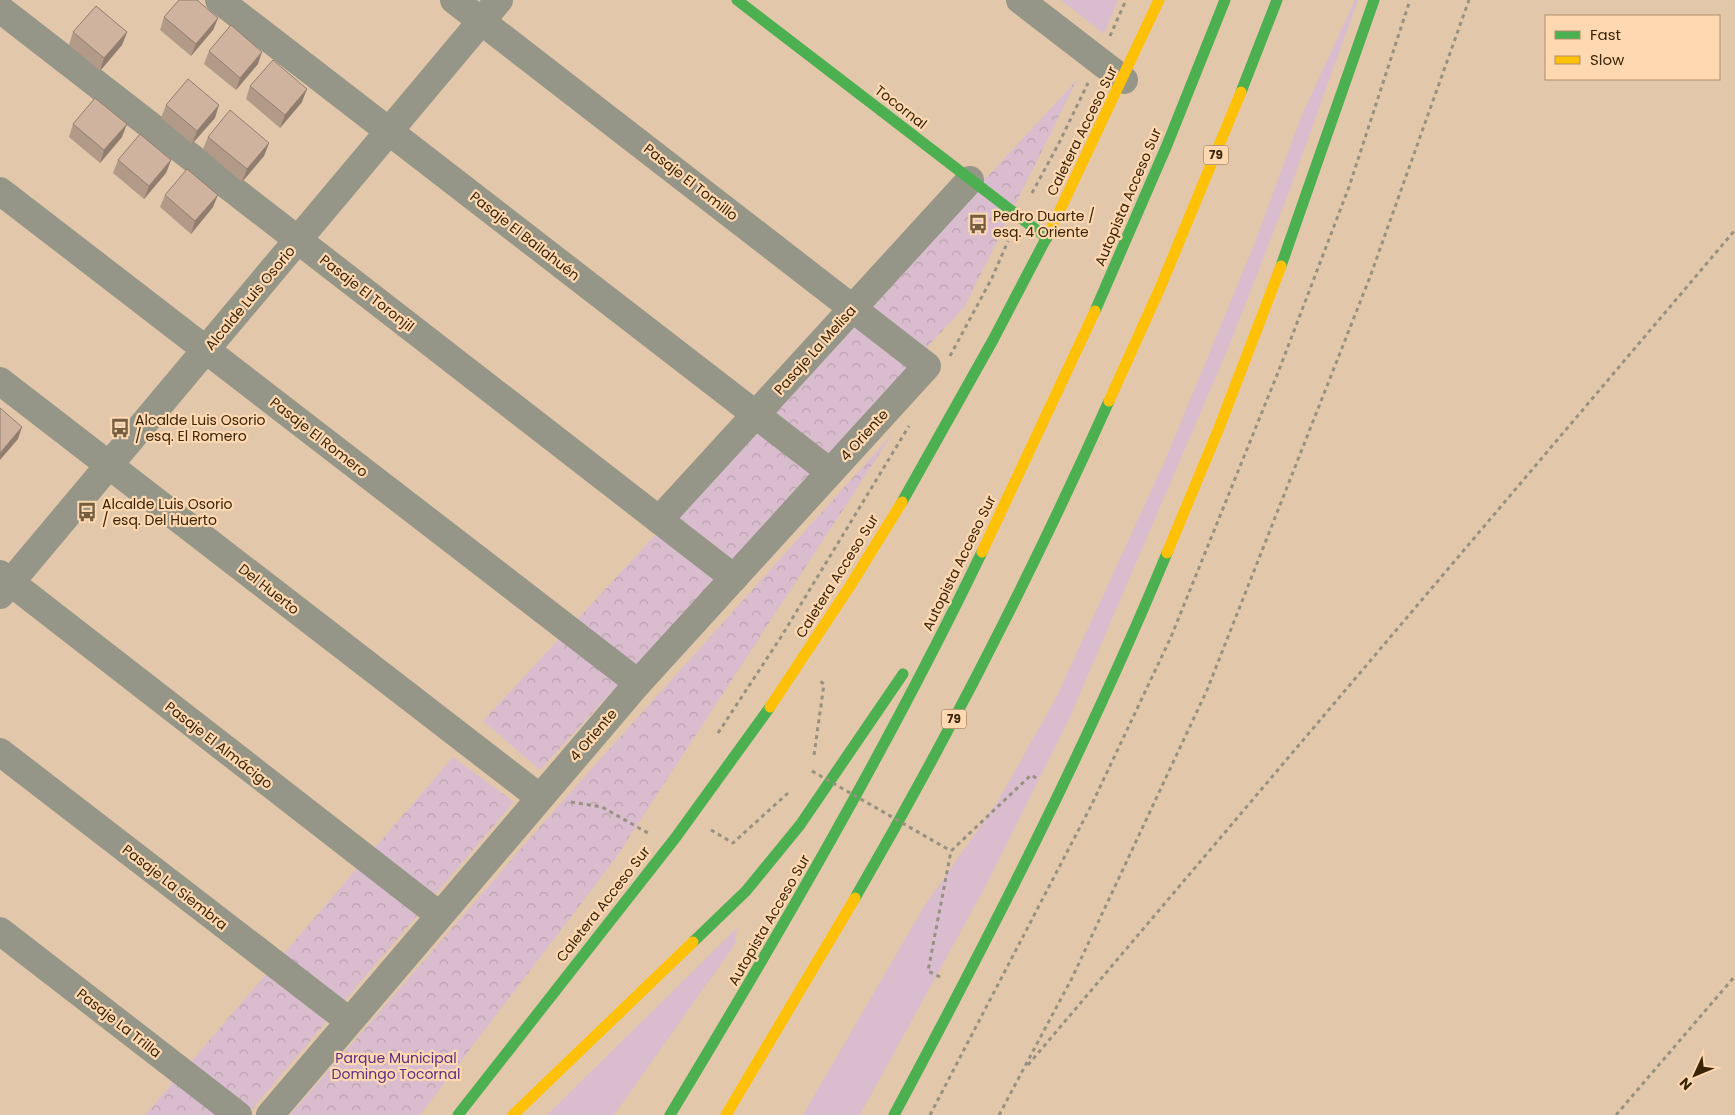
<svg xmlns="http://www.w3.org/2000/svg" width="1735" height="1115" font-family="Poppins,sans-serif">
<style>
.grass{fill:#d9bdce}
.park{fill:url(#park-crowns)}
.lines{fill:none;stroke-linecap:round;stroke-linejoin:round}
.path{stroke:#979182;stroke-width:3;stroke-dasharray:4 4;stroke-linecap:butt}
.street{stroke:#959687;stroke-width:28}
.fast{stroke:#4caf50;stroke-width:11}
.slow{stroke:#ffc107;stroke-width:11}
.path-bridge{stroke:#979182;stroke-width:3;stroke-dasharray:4 4;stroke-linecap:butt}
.wall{fill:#b29a88}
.shaded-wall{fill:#917d6f}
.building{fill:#cfb39e;stroke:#917d6f}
.labels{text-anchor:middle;stroke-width:4.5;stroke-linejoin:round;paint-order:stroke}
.shield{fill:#fdd8b1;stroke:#755a3a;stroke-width:1}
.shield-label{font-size:12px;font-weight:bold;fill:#3b2407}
.street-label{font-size:14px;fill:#3b2407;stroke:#fdd8b1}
.poi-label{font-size:14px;fill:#3b2407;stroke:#fdd8b1;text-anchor:start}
.park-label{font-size:14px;fill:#5f2d82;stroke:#fdd8b1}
</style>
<defs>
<pattern id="park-crowns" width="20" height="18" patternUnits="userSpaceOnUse" patternTransform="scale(1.25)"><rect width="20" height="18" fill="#d9bdce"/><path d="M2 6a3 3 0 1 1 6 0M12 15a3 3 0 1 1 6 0" fill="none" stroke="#bba2af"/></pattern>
</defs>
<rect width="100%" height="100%" fill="#e2c7aa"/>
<g class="grass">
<polygon points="1061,0 1118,0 1104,34"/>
<polygon points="1355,0 1358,0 1286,200 1227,351 1070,717 984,889 860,1115 803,1115 923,908 996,804 1056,698 1164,463 1254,245 1301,117"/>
<polygon points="737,928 735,944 614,1115 547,1115"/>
</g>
<g class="park">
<polygon points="1077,80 965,306 540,770 483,721"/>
<polygon points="893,433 615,859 420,1115 290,1115 551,814"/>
<polygon points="453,757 514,802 247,1115 145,1115"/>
</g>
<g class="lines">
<g class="path">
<polyline points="1110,36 1126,0"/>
<polyline points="1032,193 1059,143 1088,83"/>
<polyline points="950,356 992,278 1008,241"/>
<polyline points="718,733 781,637 909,426"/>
<polyline points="814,755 824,684 818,680"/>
<polyline points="571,802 602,807 648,833"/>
<polyline points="711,830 733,843 788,793"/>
<polyline points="940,977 928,971 951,851 1031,775 1038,779"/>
<polyline points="1028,1065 1735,230"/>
<polyline points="930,1115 1091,806 1171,637 1279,370 1349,187 1410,0"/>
<polyline points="999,1115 1072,978 1207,690 1370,277 1469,0"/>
<polyline points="1616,1115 1735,976"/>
</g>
<g class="street">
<polyline points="219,0 830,472"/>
<polyline points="1020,0 1124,80"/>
<polyline points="0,9 734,578"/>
<polyline points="0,191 638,683"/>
<polyline points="0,381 539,797"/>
<polyline points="659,520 970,180"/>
<polyline points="0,574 439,915"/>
<polyline points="0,595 499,0"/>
<polyline points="0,752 349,1021"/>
<polyline points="0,931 238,1115"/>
<polyline points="270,1115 638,683 927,366 454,0"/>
</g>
<g class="fast">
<polyline points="737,0 1047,238"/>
<polyline points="1241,92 1277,0"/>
<polyline points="1281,266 1374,0"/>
<polyline points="1095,311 1167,145 1225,0"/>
<polyline points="902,502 993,340 1051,229"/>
<path d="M 855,898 C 948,737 1033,571 1109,401"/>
<polyline points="693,942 746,891 800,825 903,674"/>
<polyline points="458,1115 676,837 770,707"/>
<path d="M 670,1115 C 781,931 889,745 982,552"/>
<path d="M 894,1115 C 992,932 1087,746 1167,553"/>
</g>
<g class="slow">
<polyline points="1051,229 1159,0"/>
<polyline points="1109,401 1160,288 1241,92"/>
<polyline points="982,552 1095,311"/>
<polyline points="1167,553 1219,428 1281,266"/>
<polyline points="770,707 850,586 902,502"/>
<polyline points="513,1115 693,942"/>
<polyline points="726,1115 855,898"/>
</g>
<polyline class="path-bridge" points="812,771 951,851"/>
</g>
<g class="wall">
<polygon points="164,17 218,18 213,30 191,56 160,30"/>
<polygon points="73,32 127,32 122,45 100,71 69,45"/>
<polygon points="209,51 258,64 236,90 204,64"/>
<polygon points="250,86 302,102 280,128 246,99"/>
<polygon points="166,105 215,118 192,144 161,118"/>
<polygon points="73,124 122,137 100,163 69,137"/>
<polygon points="208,137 269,143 264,156 242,182 203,149"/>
<polygon points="118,160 171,160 166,173 144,199 113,173"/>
<polygon points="165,195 213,207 191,234 160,207"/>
</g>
<g class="shaded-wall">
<polygon points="218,18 213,30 191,56 196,44"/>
<polygon points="127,32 122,45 100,71 104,58"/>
<polygon points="262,52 258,64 236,90 240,78"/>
<polygon points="307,89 302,102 280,128 285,115"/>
<polygon points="219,105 215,118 192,144 197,131"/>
<polygon points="127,124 122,137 100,163 104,150"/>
<polygon points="269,143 264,156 242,182 247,169"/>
<polygon points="171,160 166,173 144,199 149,186"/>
<polygon points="218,195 213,207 191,234 195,221"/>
<polygon points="22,427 18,439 0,460 0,453"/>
</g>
<g class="building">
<polygon points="179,0 197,0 218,18 196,44 164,17"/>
<polygon points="96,6 127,32 104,58 73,32"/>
<polygon points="231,25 262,52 240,78 209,51"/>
<polygon points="273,60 307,89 285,115 250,86"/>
<polygon points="188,79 219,105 197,131 166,105"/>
<polygon points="95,98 127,124 104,150 73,124"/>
<polygon points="230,110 269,143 247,169 208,137"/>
<polygon points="140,134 171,160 149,186 118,160"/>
<polygon points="187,169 218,195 195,221 165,195"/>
<polygon points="0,408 22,427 0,453"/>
</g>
<defs>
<symbol id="bus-bare" viewBox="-9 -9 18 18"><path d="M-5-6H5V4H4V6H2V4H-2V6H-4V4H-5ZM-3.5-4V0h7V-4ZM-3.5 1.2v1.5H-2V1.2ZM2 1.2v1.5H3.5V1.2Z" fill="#755d40" stroke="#fdd8b1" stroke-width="2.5" paint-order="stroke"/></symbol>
</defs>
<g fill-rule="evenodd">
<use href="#bus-bare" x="964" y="210" width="28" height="28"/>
<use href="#bus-bare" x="106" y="414" width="28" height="28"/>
<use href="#bus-bare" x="73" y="498" width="28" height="28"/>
</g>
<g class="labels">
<g class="shield">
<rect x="1203.5" y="145.5" width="25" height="19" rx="4"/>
<rect x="941.5" y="709.5" width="25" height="19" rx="4"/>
</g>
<g class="shield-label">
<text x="1216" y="159">79</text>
<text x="954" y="723">79</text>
</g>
<g class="street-label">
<text transform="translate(901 107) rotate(38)" y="5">Tocornal</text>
<text transform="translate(1082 131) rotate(-64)" y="5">Caletera Acceso Sur</text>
<text transform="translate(691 182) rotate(38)" y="5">Pasaje El Tomillo</text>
<text transform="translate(1128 197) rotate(-67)" y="5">Autopista Acceso Sur</text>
<text transform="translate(525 236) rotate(38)" y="5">Pasaje El Bailahuén</text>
<text transform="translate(367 293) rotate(38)" y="5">Pasaje El Toronjil</text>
<text transform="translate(250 298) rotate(-50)" y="5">Alcalde Luis Osorio</text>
<text transform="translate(815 350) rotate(-48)" y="5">Pasaje La Melisa</text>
<text transform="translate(864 435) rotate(-48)" y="5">4 Oriente</text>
<text transform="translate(319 437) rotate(38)" y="5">Pasaje El Romero</text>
<text transform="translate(959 563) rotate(-64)" y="5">Autopista Acceso Sur</text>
<text transform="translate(837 576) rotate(-58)" y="5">Caletera Acceso Sur</text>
<text transform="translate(269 589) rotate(38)" y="5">Del Huerto</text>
<text transform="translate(593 735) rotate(-49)" y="5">4 Oriente</text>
<text transform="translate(219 745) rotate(38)" y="5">Pasaje El Almácigo</text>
<text transform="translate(175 887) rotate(38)" y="5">Pasaje La Siembra</text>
<text transform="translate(603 904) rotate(-52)" y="5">Caletera Acceso Sur</text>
<text transform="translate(769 920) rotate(-60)" y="5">Autopista Acceso Sur</text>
<text transform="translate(119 1023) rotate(38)" y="5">Pasaje La Trilla</text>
</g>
<g class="poi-label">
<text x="993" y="221">Pedro Duarte /<tspan x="993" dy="16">esq. 4 Oriente</tspan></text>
<text x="135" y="425">Alcalde Luis Osorio<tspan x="135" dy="16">/ esq. El Romero</tspan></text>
<text x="102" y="509">Alcalde Luis Osorio<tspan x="102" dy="16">/ esq. Del Huerto</tspan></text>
</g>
<g class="park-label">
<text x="396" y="1063">Parque Municipal<tspan x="396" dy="16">Domingo Tocornal</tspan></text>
</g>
</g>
<rect x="1545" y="15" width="175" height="65" fill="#fdd8b1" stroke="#af906d"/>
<rect x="1555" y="31" width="25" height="8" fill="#4caf50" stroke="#af906d"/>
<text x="1590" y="40" font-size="15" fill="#3b2407">Fast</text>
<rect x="1555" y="56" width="25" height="8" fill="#ffc107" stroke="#af906d"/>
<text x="1590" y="65" font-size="15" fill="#3b2407">Slow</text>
<g transform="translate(1695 1075) rotate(226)" stroke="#fdd8b1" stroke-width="4" paint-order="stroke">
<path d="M0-4L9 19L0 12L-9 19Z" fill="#3b2407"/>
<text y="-8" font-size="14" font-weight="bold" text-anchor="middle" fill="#3b2407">N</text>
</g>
</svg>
